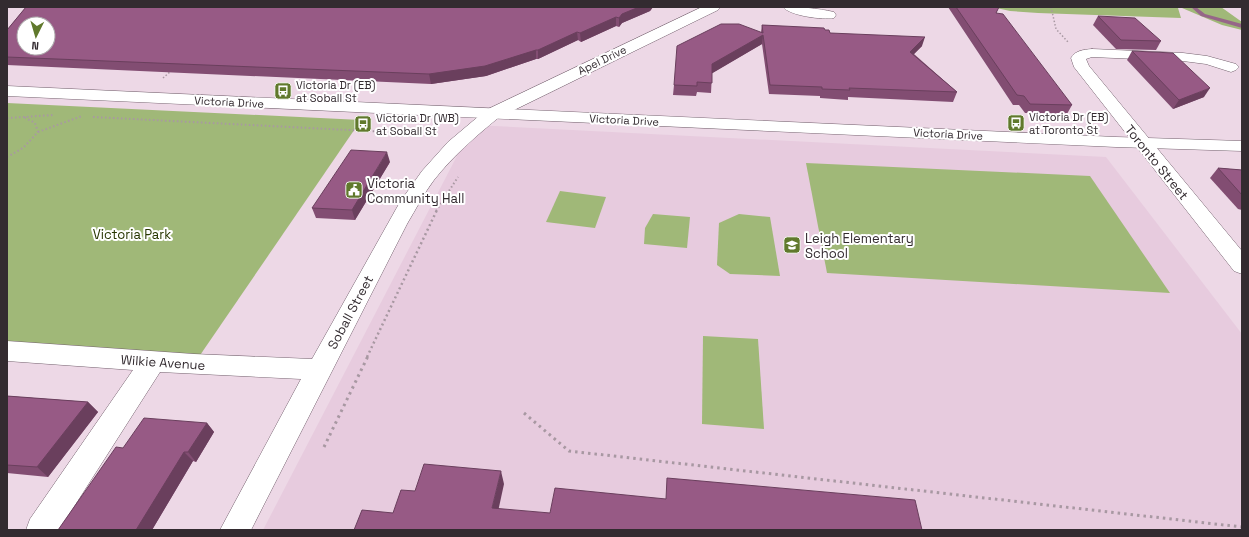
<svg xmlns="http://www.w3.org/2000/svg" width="1249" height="537" font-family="'Space Grotesk',sans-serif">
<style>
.built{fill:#e7cbde}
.green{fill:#a0b878}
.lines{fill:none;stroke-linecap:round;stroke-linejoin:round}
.stream{fill:#966688;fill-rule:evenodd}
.minor-casing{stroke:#74616e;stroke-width:1}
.major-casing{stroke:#74616e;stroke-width:1}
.path-far3{stroke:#a898a2;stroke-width:1.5;stroke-dasharray:1.5 2;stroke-linecap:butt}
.path-far2{stroke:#a898a2;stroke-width:2;stroke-dasharray:1.5 2.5;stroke-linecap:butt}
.path-far1{stroke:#a898a2;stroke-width:2.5;stroke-dasharray:2 3;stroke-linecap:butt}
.path{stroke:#a898a2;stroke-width:3;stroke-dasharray:2.5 4;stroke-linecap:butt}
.minor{fill:#fff;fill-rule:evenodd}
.major{fill:#fff;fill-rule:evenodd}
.wall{fill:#824d72}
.shaded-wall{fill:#6a3f5d}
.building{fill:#975a85;stroke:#6a3f5d;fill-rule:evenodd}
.labels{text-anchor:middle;stroke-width:4;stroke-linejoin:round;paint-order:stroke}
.far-street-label{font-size:11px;fill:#332b30;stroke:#fff}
.far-poi-label{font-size:11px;fill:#332b30;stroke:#fff;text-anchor:start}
.street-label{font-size:13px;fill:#332b30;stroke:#fff}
.poi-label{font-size:13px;fill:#332b30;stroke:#fff;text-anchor:start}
.park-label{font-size:13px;fill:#273600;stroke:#fff}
</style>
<rect width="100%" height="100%" fill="#edd8e6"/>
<polygon class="built" points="473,125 1106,157 1242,334 1242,530 263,530"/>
<g class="green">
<polygon points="992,7 1221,7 1242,22 1242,30 1222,25 1182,8 1178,8 1181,18 1038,13 1010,11"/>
<polygon points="7,103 361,120 194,364 7,351"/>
<polygon points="806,163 1090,176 1170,293 827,273"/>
<polygon points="560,191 606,197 595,228 546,222"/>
<polygon points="653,214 690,217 687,248 644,244 645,228"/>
<polygon points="739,214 770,217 780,276 730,274 717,265 719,223"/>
<polygon points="703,336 758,339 764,429 702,424"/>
</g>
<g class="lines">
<polygon class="stream" points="1191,7 1196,7 1205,14 1242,24 1242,28 1201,16"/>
<defs>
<g id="minor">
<path d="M 702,7 L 720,7 L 718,10 L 498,118 C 475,137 453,156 434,180 C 424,193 416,209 407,224 L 251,530 L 220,530 L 301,379 L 160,372 L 59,530 L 26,530 L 30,519 L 133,370 L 7,361 L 7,341 L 194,354 L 312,359 L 400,202 L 422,171 L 448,142 L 486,110 Z"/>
<path d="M 783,7 C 800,7 817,8 834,12 L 836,15 L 834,18 C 823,20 790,16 783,7 Z"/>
<path d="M 1092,49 L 1183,53 L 1207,56 L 1236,64 L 1239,67 L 1236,70 L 1231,72 L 1206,64 L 1183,61 L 1092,57 L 1086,59 L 1089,66 L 1242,251 L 1242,274 L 1234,271 L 1074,67 L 1071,58 C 1076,50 1083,50 1092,49 Z"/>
</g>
<polygon id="major" points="7,86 1116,137 1242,141 1242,151 1116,147 7,96"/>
</defs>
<use href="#minor" class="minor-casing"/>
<use href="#major" class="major-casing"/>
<g class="path-far3">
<polyline points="1051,7 1056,29 1068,42"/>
<polyline points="163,78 171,71"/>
</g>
<g class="path-far2">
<polyline points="93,117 408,133 432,132"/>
<polyline points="7,118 54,115"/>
<polyline points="38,132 82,116"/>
<polyline points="7,157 23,148 38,132 35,123 24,117"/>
<polyline points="436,211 458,177"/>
</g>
<polyline class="path-far1" points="367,357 437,210"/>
<g class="path">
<polyline points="524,413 569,451 1242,527"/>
<polyline points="324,447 368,356"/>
</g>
<use href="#minor" class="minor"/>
<use href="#major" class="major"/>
</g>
<g class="wall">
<polygon points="26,7 653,7 650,11 622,23 619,27 616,26 581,42 578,40 538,59 536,59 486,76 431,84 7,65 7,30"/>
<polygon points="948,7 999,7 996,13 1072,105 1067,114 1025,113 1019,105 1013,105"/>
<polygon points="1098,16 1161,41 1156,50 1116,49 1093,25"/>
<polygon points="762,25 825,30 830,33 922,46 914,54 957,92 953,102 848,97 848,100 820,98 820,96 769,94 762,44 712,73 711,93 697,92 696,96 673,95 674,85 761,32"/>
<polygon points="1132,51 1204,97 1173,109 1127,60"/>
<polygon points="390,162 355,220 316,218 312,208"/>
<polygon points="1218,168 1242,170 1242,210 1238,209 1210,178"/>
<polygon points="7,396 88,402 98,412 48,477 7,473"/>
<polygon points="207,423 214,432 196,462 193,461 152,530 58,530 123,448"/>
</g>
<g class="shaded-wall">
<polygon points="639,7 653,7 650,11 622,23 619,27 619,18 622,14"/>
<polygon points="616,17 616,26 581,42 580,33"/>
<polygon points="577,32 578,40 538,59 538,50"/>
<polygon points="763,35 762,44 711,74 712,64"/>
<polygon points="925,37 922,46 907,61 910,52"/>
<polygon points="536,50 536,59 486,76 431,84 429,74"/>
<polygon points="1210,88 1204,97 1173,109 1179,100"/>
<polygon points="387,152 390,162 355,220 352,210"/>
<polygon points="88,402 98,412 48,477 37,467"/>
<polygon points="207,423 214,432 196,462 188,452"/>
<polygon points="184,452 193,461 152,530 136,530"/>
<polygon points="501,471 504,484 496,521 492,508"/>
</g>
<g class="building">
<path d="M 26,7 L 639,7 L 622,14 L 619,18 L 616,17 L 580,33 L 577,32 L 538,50 L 536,50 L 485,66 L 429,74 L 7,57 L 7,30 ZM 24,24 L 48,24 L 48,48 L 24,48 Z"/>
<polygon points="956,7 999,7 996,13 1003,14 1072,105 1030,104 1024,96 1017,95"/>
<polygon points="1098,16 1135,18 1161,41 1121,40"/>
<polygon points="721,24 739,24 763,33 762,25 824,28 825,30 829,30 830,33 925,37 910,52 957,92 849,88 850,90 822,89 822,87 770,85 763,35 712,64 712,83 697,82 697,86 674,85 677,46"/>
<polygon points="1132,51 1173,53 1210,88 1179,100"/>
<polygon points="351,150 387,152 352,210 312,208"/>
<polygon points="1218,168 1242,170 1242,195"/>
<polygon points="7,396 88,402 37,467 7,465"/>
<polygon points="144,418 207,423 188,452 184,452 136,530 58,530 116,447 123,448"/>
<polygon points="424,464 501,471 492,508 550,513 555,488 666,499 667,478 915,500 922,530 354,530 362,510 393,513 401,490 415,491"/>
</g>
<defs>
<symbol id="bus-square" viewBox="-11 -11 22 22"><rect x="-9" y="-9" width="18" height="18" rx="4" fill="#60792c" stroke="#fff"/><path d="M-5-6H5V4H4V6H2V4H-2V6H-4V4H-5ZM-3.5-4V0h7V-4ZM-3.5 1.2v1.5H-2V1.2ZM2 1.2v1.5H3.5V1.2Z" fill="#fff"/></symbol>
<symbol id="civic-square" viewBox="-11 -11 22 22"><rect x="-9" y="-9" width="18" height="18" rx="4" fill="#60792c" stroke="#fff"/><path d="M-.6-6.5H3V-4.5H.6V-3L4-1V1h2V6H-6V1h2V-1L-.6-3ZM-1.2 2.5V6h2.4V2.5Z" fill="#fff"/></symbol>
<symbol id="school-square" viewBox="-11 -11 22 22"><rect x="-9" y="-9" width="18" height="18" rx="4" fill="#60792c" stroke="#fff"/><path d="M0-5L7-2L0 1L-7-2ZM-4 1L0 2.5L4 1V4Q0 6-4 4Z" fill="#fff"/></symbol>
</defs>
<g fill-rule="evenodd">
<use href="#bus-square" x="273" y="81" width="20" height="20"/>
<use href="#bus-square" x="1006" y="113" width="20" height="20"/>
<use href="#bus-square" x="353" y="114" width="20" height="20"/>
<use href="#civic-square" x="344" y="180" width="20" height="20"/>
<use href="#school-square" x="782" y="235" width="20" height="20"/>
</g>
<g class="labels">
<g class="far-street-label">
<text transform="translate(602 60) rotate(-26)" y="4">Apel Drive</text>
<text transform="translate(229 102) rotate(3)" y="4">Victoria Drive</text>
<text transform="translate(624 120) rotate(3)" y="4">Victoria Drive</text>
<text transform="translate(948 134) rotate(3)" y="4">Victoria Drive</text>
</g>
<g class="far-poi-label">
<text x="296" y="89">Victoria Dr (EB)<tspan x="296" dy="13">at Soball St</tspan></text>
<text x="1029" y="121">Victoria Dr (EB)<tspan x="1029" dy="13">at Toronto St</tspan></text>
<text x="376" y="122">Victoria Dr (WB)<tspan x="376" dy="13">at Soball St</tspan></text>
</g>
<g class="street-label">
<text transform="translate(1157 162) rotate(51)" y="5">Toronto Street</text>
<text transform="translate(350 312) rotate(-62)" y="5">Soball Street</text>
<text transform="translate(163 362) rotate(4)" y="5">Wilkie Avenue</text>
</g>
<g class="poi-label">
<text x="367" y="188">Victoria<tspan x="367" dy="15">Community Hall</tspan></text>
<text x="805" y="243">Leigh Elementary<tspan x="805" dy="15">School</tspan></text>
</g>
<g class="park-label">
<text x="132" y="239">Victoria Park</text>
</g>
</g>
<rect width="1249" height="537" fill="none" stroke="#332b30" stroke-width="16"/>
<g transform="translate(36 36) rotate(185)"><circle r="19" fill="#ffffff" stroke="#adaaac"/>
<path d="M0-3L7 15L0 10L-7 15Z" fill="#60792c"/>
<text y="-6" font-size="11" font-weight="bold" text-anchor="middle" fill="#332b30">N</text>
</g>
</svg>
